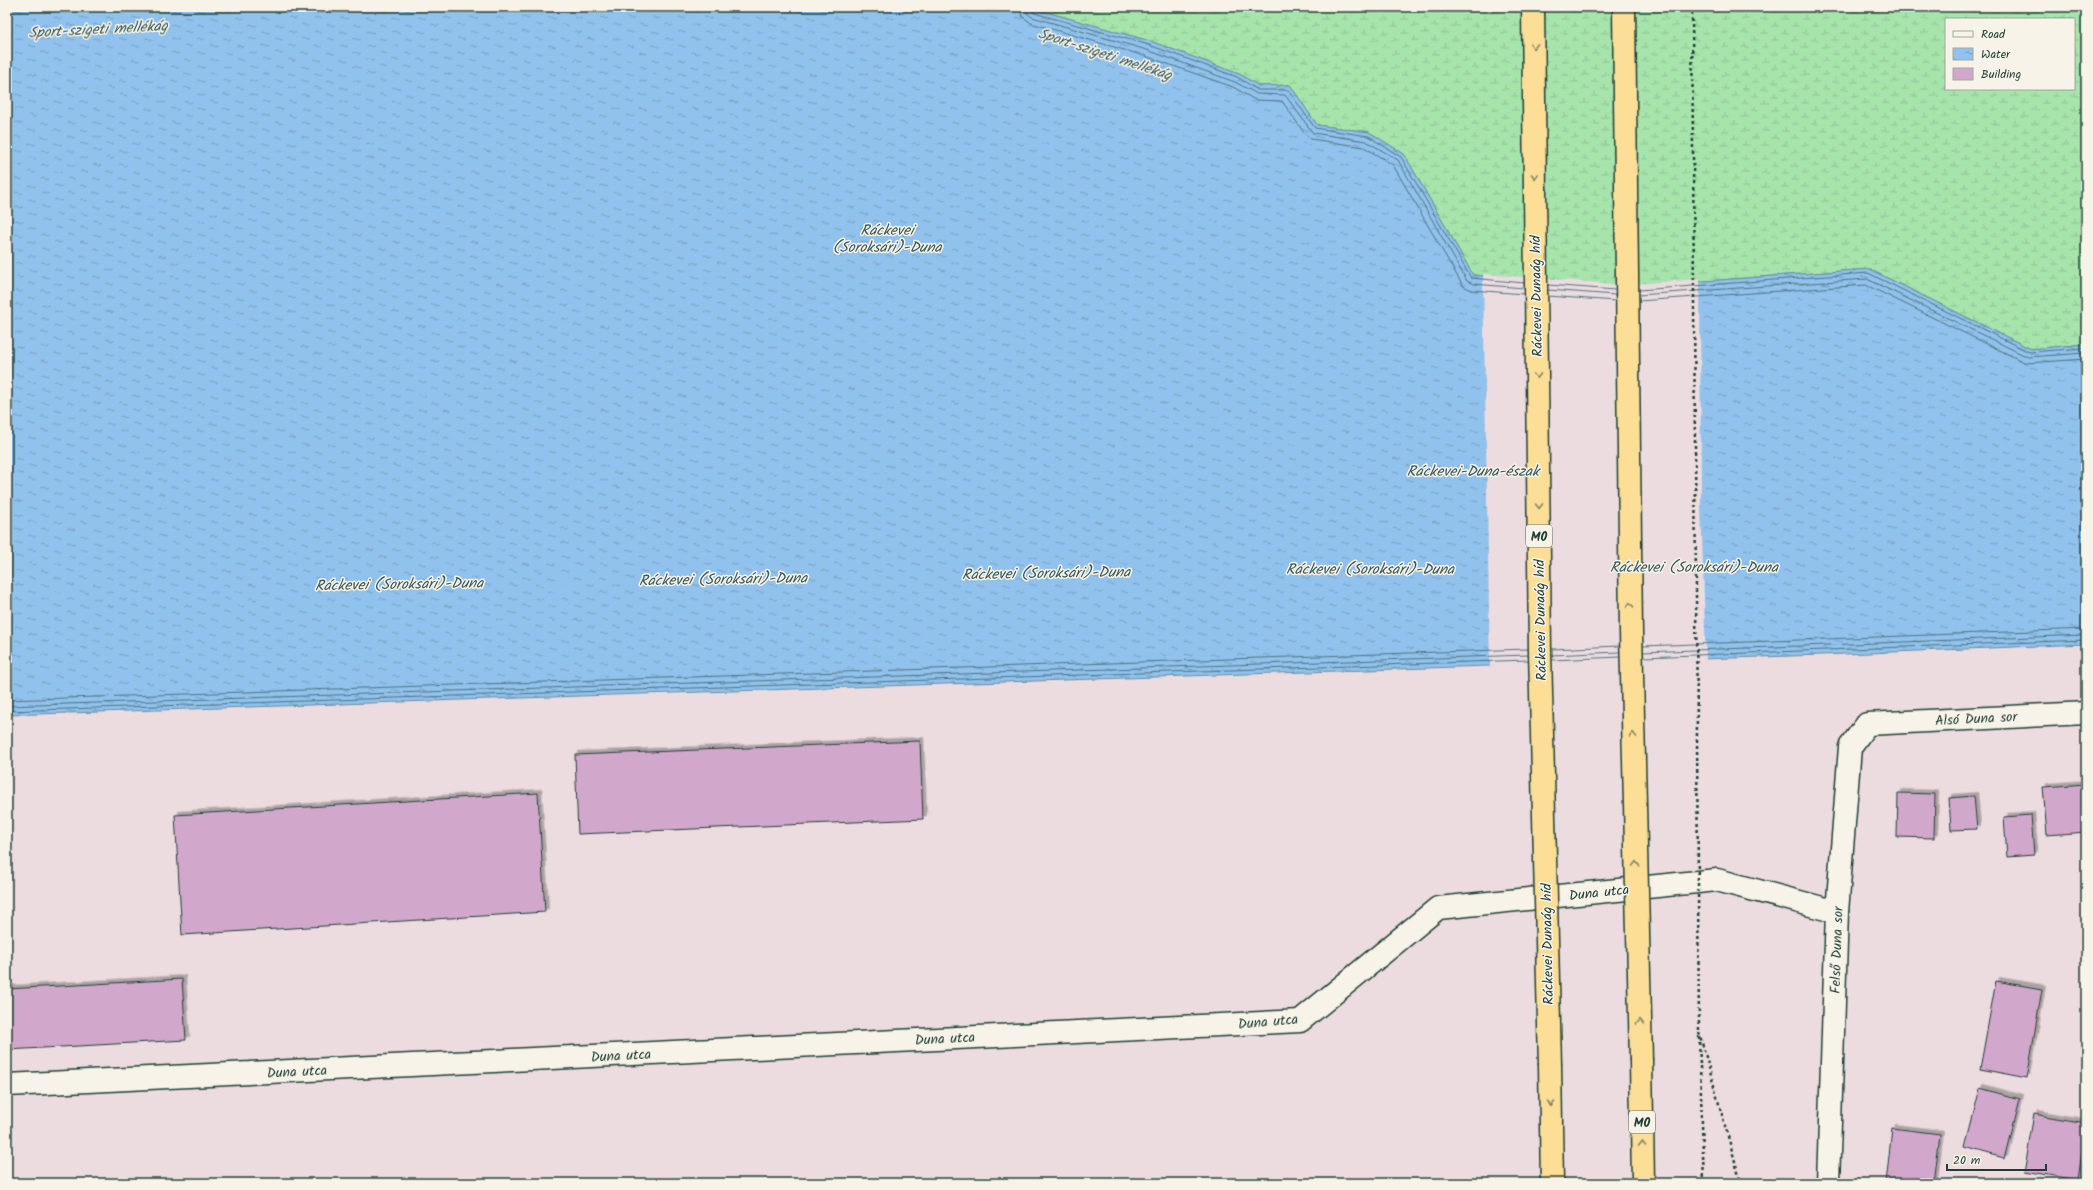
<svg xmlns="http://www.w3.org/2000/svg" width="2093" height="1190" font-family="Kalam,sans-serif">
<style>
.wetland{fill:url(#wetland-marsh);stroke:#629070;fill-rule:evenodd}
.water{fill:url(#water-ripples);stroke:#638da3}
.pier{fill:#ecdce0}
.lines{fill:none;stroke-linecap:round;stroke-linejoin:round}
.shore{stroke:#4d727e;stroke-width:1}
.building{fill:#d2a7cc;stroke:#1f3d34;filter:url(#shadow)}
.minor-casing{stroke:#1f3d34;stroke-width:25}
.highway-casing{stroke:#1f3d34;stroke-width:25}
.path{stroke:#1f3d34;stroke-width:2.5;stroke-dasharray:3 3;stroke-linecap:butt}
.minor{stroke:#f7f3e8;stroke-width:22}
.highway{stroke:#fcde96;stroke-width:22}
.highway-bridge-casing{stroke:#1f3d34;stroke-width:25;stroke-linecap:butt}
.path-bridge{stroke:#1f3d34;stroke-width:2.5;stroke-dasharray:3 3;stroke-linecap:butt}
.highway-bridge{stroke:#fcde96;stroke-width:22}
.oneway{stroke:#828560}
.labels{text-anchor:middle;stroke-width:3;stroke-linejoin:round;paint-order:stroke}
.shield{fill:#f7f3e8;stroke:#60746a;stroke-width:1}
.shield-label{font-size:13px;font-weight:bold;fill:#1f3d34}
.street-label{font-size:14px;fill:#1f3d34;stroke:#f7f3e8}
.water-label{font-size:15px;font-style:italic;fill:#365859;stroke:#f7f3e8}
</style>
<defs>
<pattern id="wetland-marsh" width="20" height="14" patternUnits="userSpaceOnUse"><rect width="20" height="14" fill="#a6e4ac"/><path d="M1 5h8M5 5V1M11 12h8M15 12V8" fill="none" stroke="#8ec495"/></pattern>
<pattern id="water-ripples" width="26" height="14" patternUnits="userSpaceOnUse"><rect width="26" height="14" fill="#91c2ed"/><path d="M2 4q2-2 4 0t4 0M15 11q2-2 4 0t4 0" fill="none" stroke="#769fc1"/></pattern>
<filter id="shadow"><feDropShadow dx="3.5" dy="-3.5" stdDeviation="0" flood-color="#0004"/></filter>
</defs>
<rect width="100%" height="100%" fill="#ecdce0"/>
<filter id="ink" filterUnits="userSpaceOnUse"><feTurbulence type="fractalNoise" baseFrequency=".025" numOctaves="2"/><feDisplacementMap in="SourceGraphic" scale="8" xChannelSelector="R" yChannelSelector="G"/><feConvolveMatrix kernelMatrix="1 2 1 2 8 2 1 2 1" color-interpolation-filters="sRGB"/></filter>
<g filter="url(#ink)">
<path class="wetland" d="M 1028,7 L 2086,7 L 2086,344 L 2031,349 L 1869,269 L 1624,287 L 1473,275 L 1404,154 L 1369,132 L 1317,125 L 1290,85 L 1259,86 L 1239,74 L 1150,41 ZM 1946,19 L 2074,19 L 2074,89 L 1946,89 Z"/>
<polygon class="water" points="7,7 1028,7 1150,41 1239,74 1259,86 1290,85 1317,125 1369,132 1404,154 1473,275 1624,287 1869,269 2031,349 2086,344 2086,644 1821,655 7,715"/>
<polygon class="pier" points="1483,274 1624,285 1700,279 1701,507 1706,661 1490,668"/>
<g class="lines">
<g class="shore">
<polyline points="1020,7 1022,16 1031,23 1145,56 1233,87 1255,100 1282,101 1305,134 1311,139 1364,147 1393,165 1463,286 1472,290 1524,294"/>
<polyline points="1026,7 1027,13 1032,17 1147,50 1235,82 1257,94 1285,95 1313,133 1366,141 1398,160 1467,281 1473,284 1524,288"/>
<polyline points="1031,7 1034,13 1149,45 1237,77 1258,90 1288,90 1315,128 1368,136 1401,157 1471,278 1524,283"/>
<polyline points="1548,285 1615,290"/>
<polyline points="1548,290 1615,295"/>
<polyline points="1639,290 1868,273 2029,352 2086,348"/>
<polyline points="1639,295 1867,279 2028,357 2086,353"/>
<polyline points="1548,296 1615,301"/>
<polyline points="1639,301 1866,285 2026,363 2086,359"/>
<polyline points="1643,646 2086,629"/>
<polyline points="1552,649 1619,646"/>
<polyline points="1643,652 2086,635"/>
<polyline points="1552,655 1619,652"/>
<polyline points="1644,657 2086,640"/>
<polyline points="1552,660 1620,657"/>
<polyline points="7,700 1528,649"/>
<polyline points="7,706 1528,655"/>
<polyline points="7,711 1528,660"/>
</g>
</g>
<g class="building">
<polygon points="920,741 923,819 578,834 575,755"/>
<polygon points="2086,784 2086,832 2047,835 2043,787"/>
<polygon points="538,793 545,912 182,935 175,815"/>
<polygon points="1898,793 1935,794 1934,838 1897,837"/>
<polygon points="1974,796 1977,829 1951,830 1949,798"/>
<polygon points="2031,815 2034,855 2007,857 2004,817"/>
<polygon points="182,979 186,1040 7,1050 7,989"/>
<polygon points="1996,981 2042,989 2027,1078 1980,1069"/>
<polygon points="1980,1088 2019,1099 2004,1158 1965,1147"/>
<polygon points="2034,1114 2086,1123 2078,1180 2024,1171"/>
<polygon points="1892,1128 1940,1134 1934,1183 1886,1183"/>
</g>
<g class="lines">
<defs>
<g id="minor">
<polyline points="7,1085 1300,1021 1438,908 1717,880 1837,912"/>
<polyline points="1828,1183 1837,912 1850,747 1867,724 2086,713"/>
</g>
<g id="highway">
<polyline points="1641,1061 1643,1183"/>
<polyline points="1550,1065 1552,1183"/>
</g>
</defs>
<use href="#minor" class="minor-casing"/>
<use href="#highway" class="highway-casing"/>
<g class="path">
<polyline points="1699,1032 1741,1183"/>
<polyline points="1699,1036 1704,1183"/>
</g>
<use href="#minor" class="minor"/>
<use href="#highway" class="highway"/>
<defs>
<g id="highway-bridge">
<polyline points="1533,7 1540,651 1550,1065"/>
<polyline points="1624,7 1631,632 1641,1061"/>
</g>
</defs>
<use href="#highway-bridge" class="highway-bridge-casing"/>
<polyline class="path-bridge" points="1692,7 1699,1032"/>
<use href="#highway-bridge" class="highway-bridge"/>
</g>
<defs><path id="oneway-chevron" d="M-2-3.5L2.5 0L-2 3.5" fill="none" stroke-width="1.6" stroke-linecap="round" stroke-linejoin="round"/></defs>
<g class="oneway">
<use href="#oneway-chevron" transform="translate(1534 46) rotate(89)"/>
<use href="#oneway-chevron" transform="translate(1535 176) rotate(89)"/>
<use href="#oneway-chevron" transform="translate(1537 376) rotate(89)"/>
<use href="#oneway-chevron" transform="translate(1539 506) rotate(89)"/>
<use href="#oneway-chevron" transform="translate(1630 605) rotate(-91)"/>
<use href="#oneway-chevron" transform="translate(1633 735) rotate(-91)"/>
<use href="#oneway-chevron" transform="translate(1636 864) rotate(-91)"/>
<use href="#oneway-chevron" transform="translate(1640 1022) rotate(-91)"/>
<use href="#oneway-chevron" transform="translate(1551 1104) rotate(89)"/>
<use href="#oneway-chevron" transform="translate(1642 1144) rotate(-91)"/>
</g>
</g>
<g class="labels">
<g class="shield">
<rect x="1526" y="525" width="26" height="22" rx="3"/>
<rect x="1629" y="1111" width="26" height="22" rx="3"/>
</g>
<g class="shield-label">
<text x="1539" y="541">M0</text>
<text x="1642" y="1127">M0</text>
</g>
<g class="street-label">
<text transform="translate(1536 296) rotate(-91)" y="5">Ráckevei Dunaág híd</text>
<text transform="translate(1540 620) rotate(-91)" y="5">Ráckevei Dunaág híd</text>
<text transform="translate(1976 718) rotate(-3)" y="5">Alsó Duna sor</text>
<text transform="translate(1599 892) rotate(-6)" y="5">Duna utca</text>
<text transform="translate(1547 944) rotate(-91)" y="5">Ráckevei Dunaág híd</text>
<text transform="translate(1836 950) rotate(-88)" y="5">Felső Duna sor</text>
<text transform="translate(1268 1021) rotate(-5)" y="5">Duna utca</text>
<text transform="translate(945 1038) rotate(-3)" y="5">Duna utca</text>
<text transform="translate(621 1055) rotate(-3)" y="5">Duna utca</text>
<text transform="translate(297 1071) rotate(-3)" y="5">Duna utca</text>
</g>
<g class="water-label">
<text transform="translate(98 29) rotate(-3)" y="5">Sport-szigeti mellékág</text>
<text transform="translate(1105 54) rotate(18)" y="5">Sport-szigeti mellékág</text>
<text x="887" y="235">Ráckevei<tspan x="887" dy="17">(Soroksári)-Duna</tspan></text>
<text x="1473" y="476">Ráckevei-Duna-észak</text>
<text x="1694" y="572">Ráckevei (Soroksári)-Duna</text>
<text x="1370" y="574">Ráckevei (Soroksári)-Duna</text>
<text transform="translate(1046 573) rotate(-1)" y="5">Ráckevei (Soroksári)-Duna</text>
<text transform="translate(723 579) rotate(-1)" y="5">Ráckevei (Soroksári)-Duna</text>
<text transform="translate(399 584) rotate(-1)" y="5">Ráckevei (Soroksári)-Duna</text>
</g>
</g>
<rect width="2093" height="1190" fill="none" stroke="#f7f3e8" stroke-width="24"/>
<rect x="12" y="12" width="2069" height="1166" fill="none" stroke="#1f3d34" stroke-width="1.5" filter="url(#ink)"/>
<rect x="1945" y="18" width="130" height="72" fill="#f7f3e8" stroke="#a1aaa0"/>
<rect x="1953" y="31" width="20" height="6" fill="#f7f3e8" stroke="#a1aaa0"/>
<text x="1981" y="38" font-size="12" fill="#1f3d34">Road</text>
<rect x="1953" y="48" width="20" height="12" fill="url(#water-ripples)" stroke="#a1aaa0"/>
<text x="1981" y="58" font-size="12" fill="#1f3d34">Water</text>
<rect x="1953" y="68" width="20" height="12" fill="#d2a7cc" stroke="#a1aaa0"/>
<text x="1981" y="78" font-size="12" fill="#1f3d34">Building</text>
<path d="M1947 1164v6h99v-6" fill="none" stroke="#1f3d34" stroke-width="2"/>
<text x="1953" y="1164" font-size="12" fill="#1f3d34" stroke="#f7f3e8" stroke-width="3" paint-order="stroke">20 m</text>
</svg>
